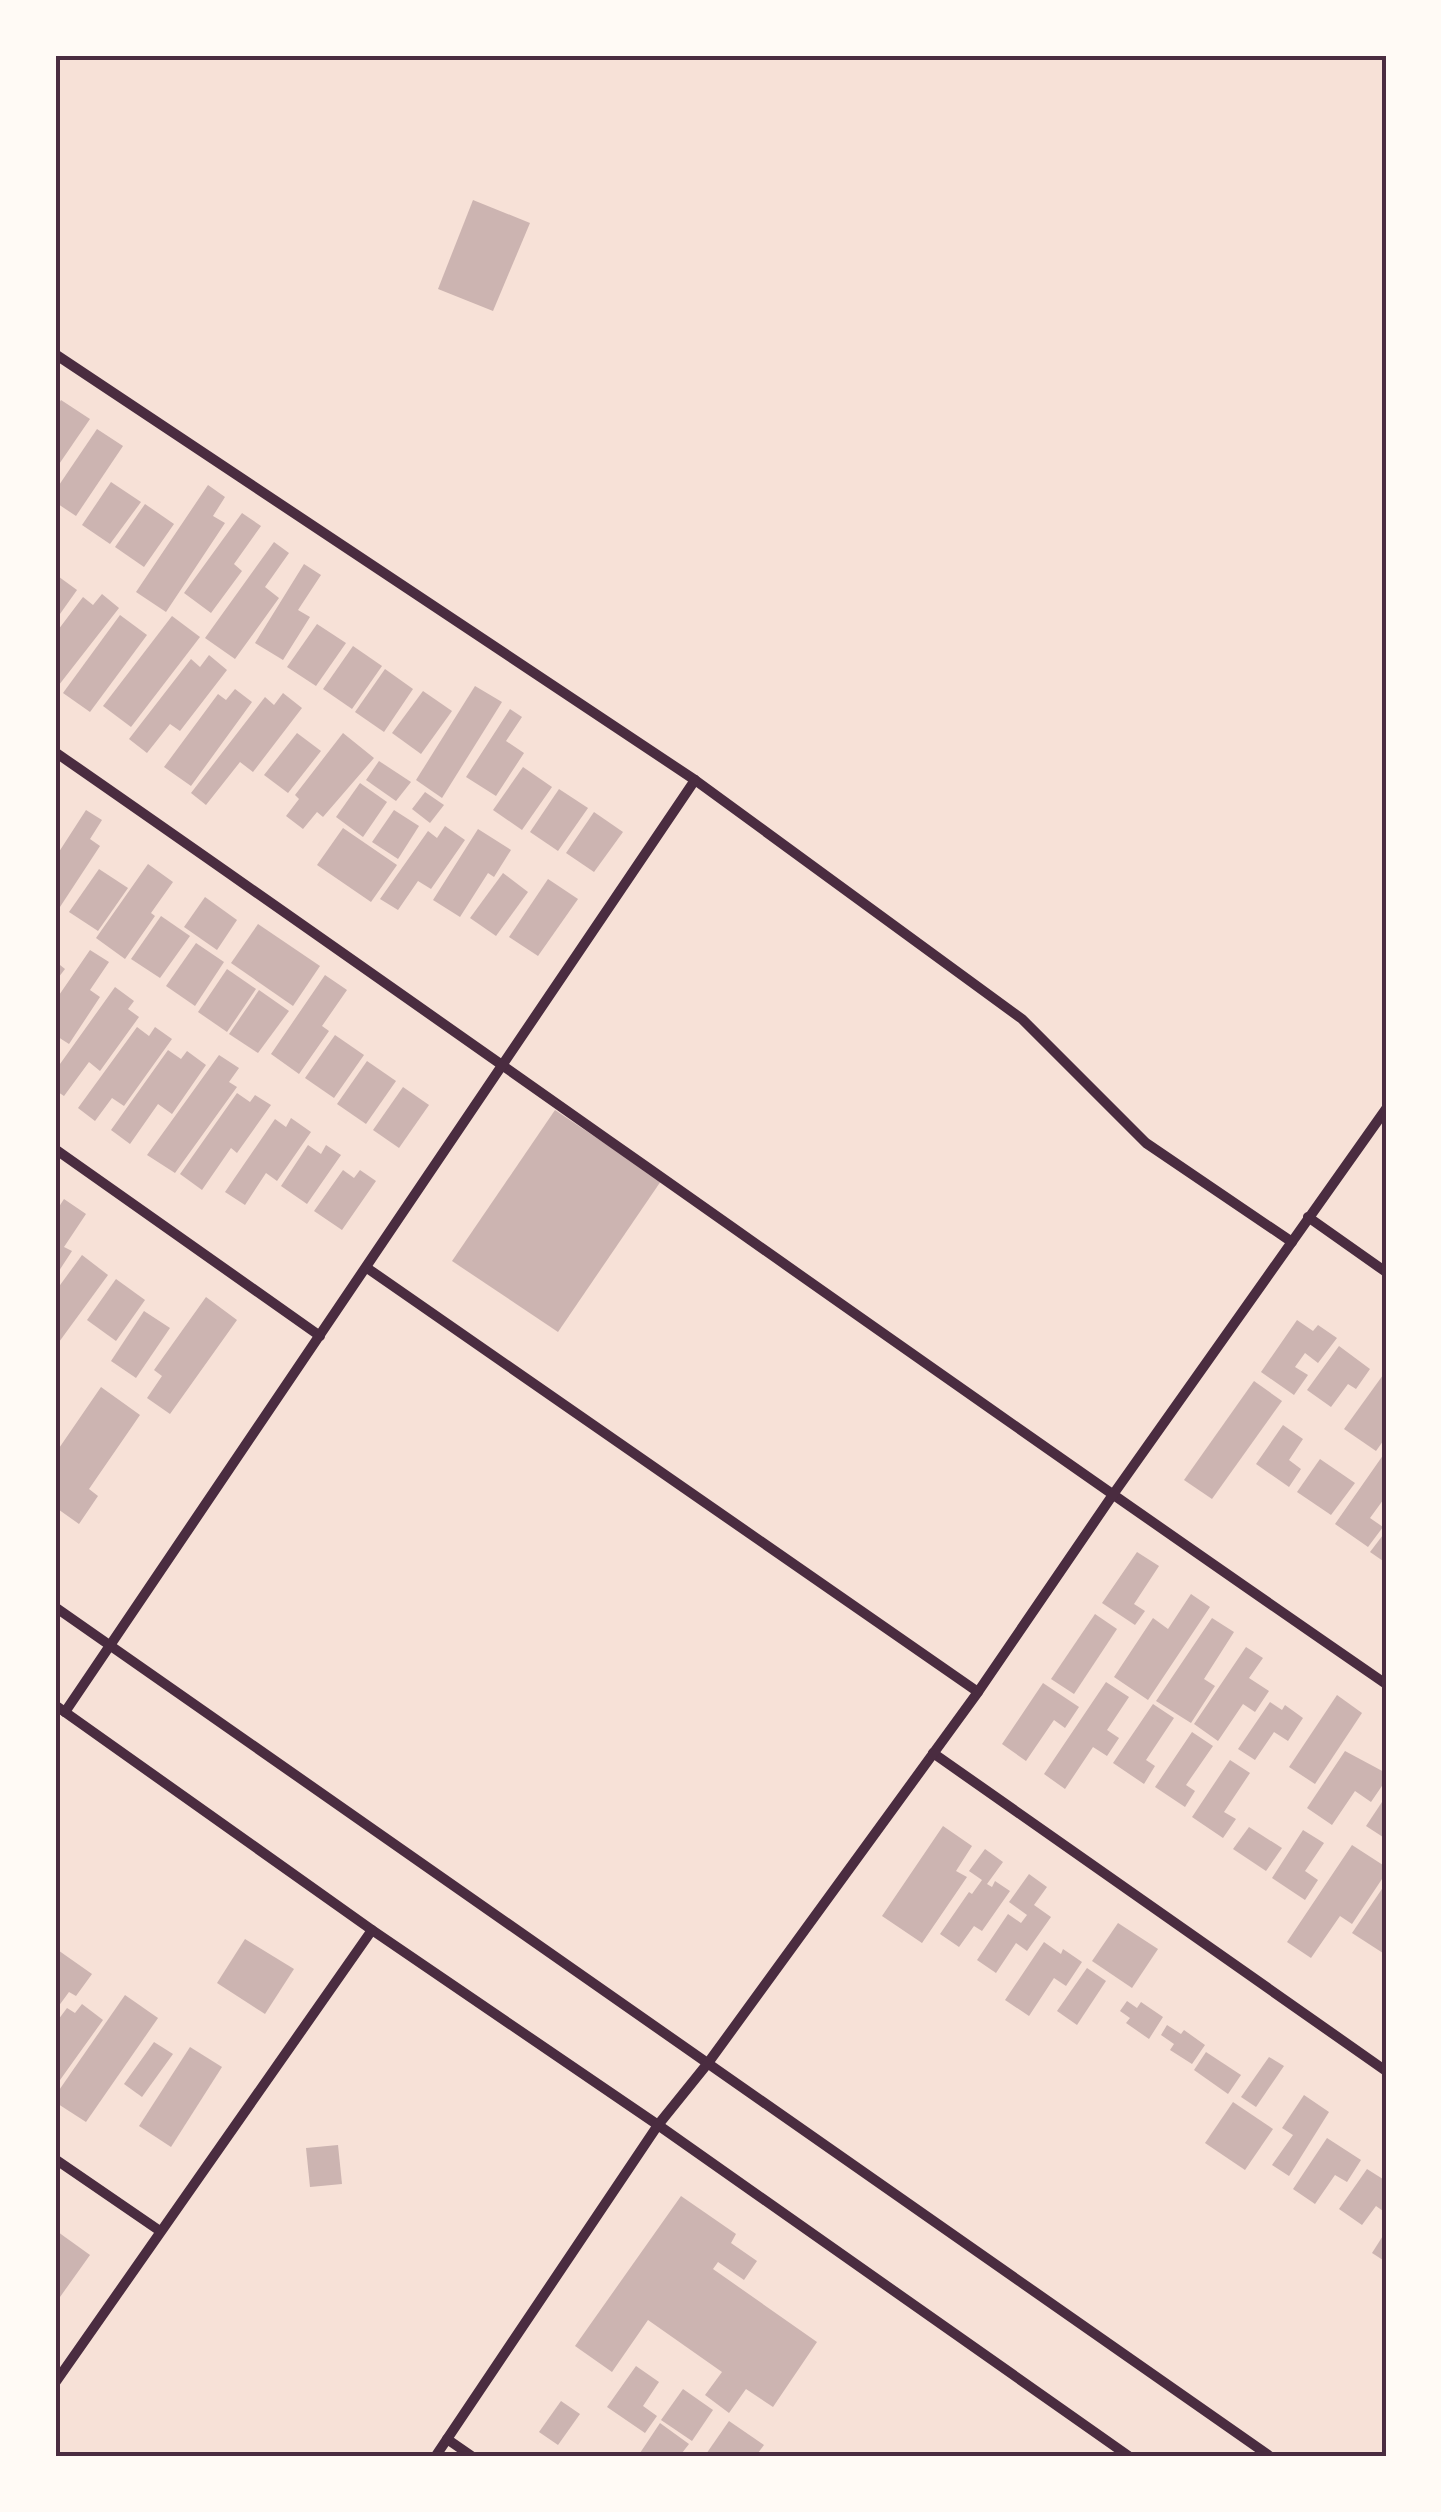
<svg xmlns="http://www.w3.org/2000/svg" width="1441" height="2512" font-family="Cabin,sans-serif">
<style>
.building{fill:#ccb4b1}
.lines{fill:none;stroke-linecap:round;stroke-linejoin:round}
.minor{stroke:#4a2c40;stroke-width:10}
.neatline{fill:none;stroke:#4a2c40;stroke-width:4}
</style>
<rect width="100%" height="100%" fill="#f7e1d7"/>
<g class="building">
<polygon points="473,200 530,223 493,311 438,289"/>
<polygon points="61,400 90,419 55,470 55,410"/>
<polygon points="97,429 123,446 76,516 55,502 55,491"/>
<polygon points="111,482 141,502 110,544 82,525"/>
<polygon points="208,485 225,497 213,516 225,523 166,612 136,592"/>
<polygon points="145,504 174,524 144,567 115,547"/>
<polygon points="242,513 261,526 234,564 242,571 211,613 184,593"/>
<polygon points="274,542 289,553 265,587 279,598 235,659 205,638"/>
<polygon points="304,564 321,575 298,610 310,617 283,660 255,643"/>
<polygon points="55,574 77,590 55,621"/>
<polygon points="102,594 119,608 55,690 55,634 83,597 93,605"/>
<polygon points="120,615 147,635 90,712 63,693"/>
<polygon points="172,616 200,637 131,727 103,706"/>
<polygon points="317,624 346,643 316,686 287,667"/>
<polygon points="353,646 382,666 352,709 323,689"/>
<polygon points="209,655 227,670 180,731 170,724 147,753 129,739 191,659 200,667"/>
<polygon points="385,669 413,689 384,732 355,712"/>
<polygon points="475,686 502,702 442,798 416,780"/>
<polygon points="235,689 252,702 191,786 164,767 218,694 226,700"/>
<polygon points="423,691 452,711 421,754 392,733"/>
<polygon points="283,693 302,708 253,772 240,762 206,805 191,793 265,697 274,705"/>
<polygon points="510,709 522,717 506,741 524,753 496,796 466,777"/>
<polygon points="297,733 321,751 288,793 264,775"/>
<polygon points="343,733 374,758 323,817 317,812 303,829 286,816 299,799 295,795"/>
<polygon points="379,761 411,782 396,801 366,780"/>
<polygon points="523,767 552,787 522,830 493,810"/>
<polygon points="360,783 387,802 363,837 336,817"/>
<polygon points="559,789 588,808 558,851 530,832"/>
<polygon points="425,792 444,805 430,823 412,809"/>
<polygon points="86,810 102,820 90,839 100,846 58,910 55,908 55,858"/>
<polygon points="394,810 419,826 398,859 372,842"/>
<polygon points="594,812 623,832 594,872 566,853"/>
<polygon points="445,826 465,840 431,889 418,881 398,910 380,899 428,831 437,838"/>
<polygon points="343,828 397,865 371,902 317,865"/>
<polygon points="478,829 511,850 494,877 488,873 460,917 433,900"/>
<polygon points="148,864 173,882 151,913 155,916 125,959 96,938"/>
<polygon points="99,869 128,888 98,931 69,912"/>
<polygon points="503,873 528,892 496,936 470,918"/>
<polygon points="548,879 578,899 538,956 509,937"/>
<polygon points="205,897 237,920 217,950 184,927"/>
<polygon points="161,916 190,936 160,978 131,959"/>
<polygon points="258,924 320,966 293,1006 231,963"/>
<polygon points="196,943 224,962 195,1006 166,986"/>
<polygon points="90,950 109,962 90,990 100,997 69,1044 55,1035 55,1001"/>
<polygon points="55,961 65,969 55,982"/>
<polygon points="227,969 256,989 227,1032 198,1012"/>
<polygon points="325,975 347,990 322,1026 329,1031 299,1074 271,1054"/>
<polygon points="115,987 134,1001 128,1009 139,1017 100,1071 89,1062 64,1096 55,1090 55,1071"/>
<polygon points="259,990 289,1011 258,1053 229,1034"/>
<polygon points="137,1027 149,1036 155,1027 172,1039 124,1106 112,1098 95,1121 78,1108"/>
<polygon points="335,1035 364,1055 334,1098 305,1078"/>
<polygon points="168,1050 181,1059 187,1051 206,1065 172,1114 158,1104 130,1144 111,1130"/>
<polygon points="219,1055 239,1068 229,1082 237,1087 175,1173 147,1155"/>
<polygon points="367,1061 396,1081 366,1124 337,1104"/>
<polygon points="403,1087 429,1105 399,1148 373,1130"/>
<polygon points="237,1093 250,1102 255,1095 271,1105 237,1153 231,1148 202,1190 180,1174"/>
<polygon points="555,1110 661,1181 558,1332 452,1261"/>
<polygon points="291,1118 311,1132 277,1181 266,1173 245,1205 225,1192 275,1119 286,1127"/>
<polygon points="308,1145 321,1154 326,1145 341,1155 307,1204 281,1186"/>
<polygon points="343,1170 354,1178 360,1170 376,1181 342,1230 314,1211"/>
<polygon points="64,1199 86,1214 64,1247 72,1251 55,1277 55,1213"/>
<polygon points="82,1255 108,1275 59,1342 55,1339 55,1292"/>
<polygon points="116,1279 145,1300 116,1341 87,1320"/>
<polygon points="206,1297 237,1320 170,1414 147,1398 162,1376 154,1370"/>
<polygon points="144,1311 170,1328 136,1378 111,1361"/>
<polygon points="1297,1320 1313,1331 1318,1325 1337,1338 1318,1363 1305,1353 1295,1367 1308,1375 1294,1395 1261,1372"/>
<polygon points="1339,1346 1370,1369 1356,1389 1348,1384 1331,1407 1307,1390"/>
<polygon points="1383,1375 1386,1377 1386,1437 1376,1451 1344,1429"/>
<polygon points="1254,1381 1282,1401 1212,1499 1184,1480"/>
<polygon points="101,1387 140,1415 89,1489 98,1496 79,1524 55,1507 55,1454"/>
<polygon points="1283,1425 1303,1439 1289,1460 1301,1469 1289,1487 1256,1464"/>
<polygon points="1386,1451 1386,1496 1370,1518 1383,1527 1368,1547 1335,1524"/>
<polygon points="1320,1459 1355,1483 1331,1515 1297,1492"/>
<polygon points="1386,1531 1386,1563 1370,1552"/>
<polygon points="1137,1552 1159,1566 1134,1604 1145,1611 1135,1625 1102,1603"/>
<polygon points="1191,1594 1210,1607 1148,1700 1114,1677 1153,1618 1168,1629"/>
<polygon points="1095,1614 1117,1629 1074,1694 1051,1679"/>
<polygon points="1212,1618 1234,1632 1204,1679 1215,1686 1191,1723 1156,1701"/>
<polygon points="1246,1647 1263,1658 1249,1678 1269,1691 1255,1712 1243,1704 1218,1741 1194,1724"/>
<polygon points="1106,1682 1129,1697 1107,1730 1119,1738 1107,1756 1093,1747 1065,1789 1044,1774"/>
<polygon points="1043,1683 1079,1707 1065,1728 1054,1720 1026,1761 1002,1744"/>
<polygon points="1337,1695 1362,1713 1315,1784 1289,1767"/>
<polygon points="1270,1702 1282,1710 1285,1705 1303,1718 1288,1741 1274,1732 1255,1760 1238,1749"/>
<polygon points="1153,1704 1174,1718 1146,1760 1155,1766 1144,1784 1113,1763"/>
<polygon points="1192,1732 1213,1746 1186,1785 1195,1791 1185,1807 1155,1787"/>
<polygon points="1345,1751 1386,1773 1386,1780 1371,1802 1355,1791 1332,1825 1307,1808"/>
<polygon points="1230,1760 1250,1773 1224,1812 1236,1819 1223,1838 1192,1817"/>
<polygon points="1386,1796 1386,1839 1366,1826"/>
<polygon points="943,1826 972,1846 956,1871 967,1877 922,1943 882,1916"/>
<polygon points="1249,1827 1282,1848 1266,1871 1233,1849"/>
<polygon points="1303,1830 1324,1843 1305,1871 1318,1880 1305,1900 1272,1878"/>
<polygon points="1352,1845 1386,1867 1386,1873 1352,1924 1340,1916 1311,1958 1287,1942"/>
<polygon points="985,1849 1003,1862 987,1884 992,1887 995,1881 1010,1891 982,1931 974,1926 959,1947 940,1934 969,1892 972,1894 982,1880 969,1871"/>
<polygon points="1029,1874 1047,1887 1034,1905 1051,1917 1027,1951 1016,1943 996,1973 977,1960 1008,1914 1021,1923 1027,1915 1009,1902"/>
<polygon points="1386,1883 1386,1955 1352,1933"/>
<polygon points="1118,1923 1158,1949 1132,1988 1092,1961"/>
<polygon points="245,1939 294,1969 265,2014 217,1983"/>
<polygon points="1044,1942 1061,1954 1063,1949 1082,1962 1066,1986 1054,1978 1029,2016 1005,2000"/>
<polygon points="55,1948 92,1974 76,1996 69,1992 55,2011"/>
<polygon points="1087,1968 1106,1981 1077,2025 1057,2011"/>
<polygon points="125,1995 158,2018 86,2122 55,2102 55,2096"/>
<polygon points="1127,2001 1137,2008 1141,2002 1163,2017 1149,2039 1126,2023 1130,2018 1120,2011"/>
<polygon points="82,2004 103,2020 55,2087 55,2024 67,2008 75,2013"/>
<polygon points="1167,2025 1181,2034 1184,2030 1205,2045 1192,2064 1170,2050 1174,2044 1161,2035"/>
<polygon points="154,2042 173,2054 142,2097 124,2084"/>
<polygon points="190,2047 222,2067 171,2147 139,2126"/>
<polygon points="1206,2052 1241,2075 1228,2094 1194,2070"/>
<polygon points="1269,2057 1284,2066 1256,2107 1241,2097"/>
<polygon points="1304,2095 1329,2112 1289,2176 1272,2165 1293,2135 1282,2128"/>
<polygon points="1233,2102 1273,2129 1245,2170 1205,2143"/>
<polygon points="1327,2138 1361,2160 1347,2182 1335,2175 1315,2204 1293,2189"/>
<polygon points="338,2145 342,2184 310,2187 306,2148"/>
<polygon points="1367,2169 1386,2181 1386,2213 1376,2206 1362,2225 1339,2209"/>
<polygon points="681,2196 736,2234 731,2243 757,2261 744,2280 718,2262 713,2269 817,2342 773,2407 746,2389 729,2413 705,2395 722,2372 648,2320 612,2372 575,2346"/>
<polygon points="1386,2231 1386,2262 1372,2253"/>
<polygon points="58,2232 90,2255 55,2304 55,2236"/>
<polygon points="636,2366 659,2382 643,2406 657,2416 645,2433 607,2407"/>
<polygon points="683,2389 713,2410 692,2441 661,2420"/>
<polygon points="561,2401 580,2414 558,2445 539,2432"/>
<polygon points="729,2421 764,2445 755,2457 704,2457"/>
<polygon points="660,2423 689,2444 682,2453 688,2457 646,2457 640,2453"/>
</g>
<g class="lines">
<g class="minor">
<polyline points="55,354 695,780 1022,1019 1146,1143 1292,1242"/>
<path d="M 55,752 C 500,1061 940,1377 1386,1684"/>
<polyline points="55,1149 320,1336"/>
<polyline points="1308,1217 1386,1272"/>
<polyline points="367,1268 978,1692"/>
<polyline points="55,1607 1271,2457"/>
<polyline points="55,1705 372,1930 658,2125 1130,2457"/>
<polyline points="65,1712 695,780"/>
<polyline points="933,1753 1386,2071"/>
<polyline points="55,2159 160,2231"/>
<polyline points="55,2383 372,1930"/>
<polyline points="447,2439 473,2457"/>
<polyline points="435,2457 658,2125 708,2063 978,1692 1112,1496 1386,1109"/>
</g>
</g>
<rect width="1441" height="2512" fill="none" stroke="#fffaf5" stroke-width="115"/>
<rect x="58" y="58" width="1326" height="2396" class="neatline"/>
</svg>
